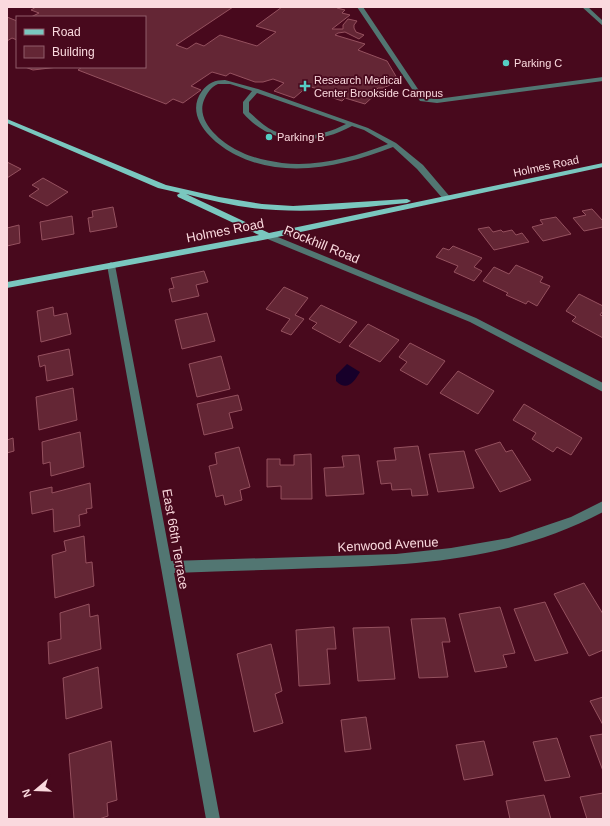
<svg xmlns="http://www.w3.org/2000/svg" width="610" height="826" font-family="Helvetica,sans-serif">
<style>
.water{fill:#17002a}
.building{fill:#642635;stroke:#95515f}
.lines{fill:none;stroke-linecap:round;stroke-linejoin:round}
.minor{fill:#527672;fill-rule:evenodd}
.major{fill:#7ac7bf;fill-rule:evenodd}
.poi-dot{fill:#56cec4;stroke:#48091d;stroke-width:1.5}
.labels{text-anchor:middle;stroke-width:3.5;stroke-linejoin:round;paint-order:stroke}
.far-poi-label{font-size:11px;fill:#fad9de;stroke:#48091d;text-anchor:start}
.far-street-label{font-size:11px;fill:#fad9de;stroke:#48091d}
.street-label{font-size:13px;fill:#fad9de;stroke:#48091d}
</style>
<rect width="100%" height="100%" fill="#48091d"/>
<path class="water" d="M 347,364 L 360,372 C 354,382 347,392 336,381 L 336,375 Z"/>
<g class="building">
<polygon points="36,7 233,7 176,45 187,49 196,43 204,46 220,35 257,46 276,32 256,26 282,7 338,7 337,8 345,10 342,13 350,15 332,29 343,29 343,25 348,19 357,21 354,25 354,28 356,32 364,35 359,39 345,32 338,33 335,35 365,44 358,50 387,61 397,78 386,79 390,85 383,88 378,88 376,90 379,91 365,104 345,98 342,101 322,94 324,91 308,86 294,98 274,91 284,83 273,79 263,82 255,82 230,73 226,76 212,72 191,86 201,90 183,103 173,99 166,104 78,70 82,67 145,67 145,17 31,17 39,13 31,10"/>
<polygon points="7,17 17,21 17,40 12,38 7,41"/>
<polygon points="25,67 58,67 33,70"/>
<polygon points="7,162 21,169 7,178"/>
<polygon points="43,178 68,192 47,206 29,196 39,189 32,185"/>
<polygon points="113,207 117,227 90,232 88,218 93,217 92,211"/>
<polygon points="592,209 603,221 603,227 584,231 573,218 586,215 582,211"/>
<polygon points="72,216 74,234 42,240 40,222"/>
<polygon points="556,217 571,234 543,241 532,227 543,224 540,220"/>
<polygon points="19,225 20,243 7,246 7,228"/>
<polygon points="489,227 493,232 501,230 503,232 512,230 516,235 522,233 529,242 494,250 478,229"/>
<polygon points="453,246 482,258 474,267 482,271 474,281 454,272 458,266 436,257 443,248 449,250"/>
<polygon points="516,265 543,277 540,282 550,286 537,306 528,301 526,304 506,295 508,293 483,281 494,267 509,274"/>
<polygon points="204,271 208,282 196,285 199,296 172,302 169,289 174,288 171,278"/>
<polygon points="284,287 308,298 295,315 304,319 291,335 281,331 290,319 266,309"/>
<polygon points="579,294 603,306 603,311 600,315 603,316 603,338 572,321 576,317 566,311"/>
<polygon points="321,305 357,322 340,343 312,328 317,323 309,319"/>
<polygon points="53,307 54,316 67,313 71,334 41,342 37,311"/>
<polygon points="207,313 215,341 182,349 175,320"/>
<polygon points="368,324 399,340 380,362 349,346"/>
<polygon points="410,343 445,361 427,385 400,370 407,362 399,357"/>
<polygon points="69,349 73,375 47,381 45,365 40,367 38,356"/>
<polygon points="221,356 230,389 197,397 189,364"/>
<polygon points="458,371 494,391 478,414 440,393"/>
<polygon points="73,388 77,420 39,430 36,397"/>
<polygon points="238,395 242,410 229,413 233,428 204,435 197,404"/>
<polygon points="524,404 582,438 571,455 557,447 553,452 532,439 536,433 513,420"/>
<polygon points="80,432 84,467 51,476 50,462 43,464 42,442"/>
<polygon points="13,438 14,451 7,453 7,440"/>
<polygon points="500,442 506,452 512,450 531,480 500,492 475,450"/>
<polygon points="418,446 428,495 412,496 411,489 392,490 391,483 381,484 377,461 396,460 394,448"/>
<polygon points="239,447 250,487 240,490 242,500 225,505 223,495 216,497 209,466 217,464 215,453"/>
<polygon points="464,451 474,488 438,492 429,454"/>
<polygon points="311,454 312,499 281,499 281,486 267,487 267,459 280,459 280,465 294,465 294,455"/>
<polygon points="359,455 364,494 326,496 324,468 344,467 342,456"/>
<polygon points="90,483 92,508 86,509 87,513 79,515 80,526 54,532 53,509 32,514 30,492 52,487 52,493"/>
<polygon points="84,536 86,563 92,562 94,586 55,598 52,555 66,551 64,541"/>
<polygon points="584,583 603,614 603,650 589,656 554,594"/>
<polygon points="545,602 568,653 535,661 514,609"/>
<polygon points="89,604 90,617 98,615 101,649 49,664 48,642 61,639 60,613"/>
<polygon points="500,607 515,653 503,655 507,667 475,672 459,614"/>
<polygon points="445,618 450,642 442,642 448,677 419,678 411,619"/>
<polygon points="334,627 336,649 327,649 330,684 299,686 296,630"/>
<polygon points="389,627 395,679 358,681 353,628"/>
<polygon points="271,644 282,691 275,694 283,723 254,732 237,654"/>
<polygon points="98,667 102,708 66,719 63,678"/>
<polygon points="603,697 603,725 590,701"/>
<polygon points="366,717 371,749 345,752 341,720"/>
<polygon points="603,734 603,771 590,736"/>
<polygon points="557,738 570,777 545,781 533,742"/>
<polygon points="111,741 117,800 107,803 108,816 99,819 74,819 69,754"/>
<polygon points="484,741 493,775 464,780 456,745"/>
<polygon points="603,793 603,819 587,819 580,797"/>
<polygon points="544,795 551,819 510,819 506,801"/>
</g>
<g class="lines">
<g class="minor">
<polygon points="357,7 363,7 424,98 437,99 603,77 603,81 437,103 420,101"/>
<polygon points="582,7 588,7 603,21 603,26"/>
<path d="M 225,80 L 258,89 L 368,128 L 396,143 L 423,165 L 451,198 L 447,200 L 444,200 L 417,169 L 393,147 C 344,166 286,180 236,155 C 214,144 183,117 202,91 C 208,83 215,80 225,80 ZM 218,84 L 230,84 L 252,91 L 243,102 L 243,113 C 271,146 316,146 352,126 L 364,130 L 388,144 C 354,157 319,167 282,163 C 268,161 253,158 241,152 C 223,144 195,122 204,100 C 207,93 211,87 218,84 ZM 257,93 L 346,124 C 325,135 297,141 274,131 C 265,127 257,119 249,112 L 249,102 Z"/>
<polygon points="268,233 476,318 603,383 603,392 470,322 265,238 265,234"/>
<path d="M 111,262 L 115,265 L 171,561 L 396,554 L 451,548 L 509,538 L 571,517 L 603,501 L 603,512 C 511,560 420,565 318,568 C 270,570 222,571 174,573 L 220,819 L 206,819 L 107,265 Z"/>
</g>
<path class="major" d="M 7,119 L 166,185 L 219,197 L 262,204 L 293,206 L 407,199 L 411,201 L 407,203 C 364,207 320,213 276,210 C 246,209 216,202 186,194 L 269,233 L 603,163 L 603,167 L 268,239 L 7,288 L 7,282 L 259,235 L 178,197 L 177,195 L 180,193 L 158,188 L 7,123 Z"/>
</g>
<g class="poi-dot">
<circle cx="506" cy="63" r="4"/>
<path d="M303 80h4v4h4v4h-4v4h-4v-4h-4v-4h4z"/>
<circle cx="269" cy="137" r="4"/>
</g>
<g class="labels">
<g class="far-poi-label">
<text x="514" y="67">Parking C</text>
<text x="314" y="84">Research Medical<tspan x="314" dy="13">Center Brookside Campus</tspan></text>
<text x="277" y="141">Parking B</text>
</g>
<g class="far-street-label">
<text transform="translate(546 166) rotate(-12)" y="4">Holmes Road</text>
</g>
<g class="street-label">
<text transform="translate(225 230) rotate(-11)" y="5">Holmes Road</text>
<text transform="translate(322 244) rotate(22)" y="5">Rockhill Road</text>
<text transform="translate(176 539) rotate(80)" y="5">East 66th Terrace</text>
<text transform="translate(388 544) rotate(-3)" y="5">Kenwood Avenue</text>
</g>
</g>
<rect width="610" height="826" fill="none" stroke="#fad9de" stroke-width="16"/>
<rect x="16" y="16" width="130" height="52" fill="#48091d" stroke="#8f5c6a"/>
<rect x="24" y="29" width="20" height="6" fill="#7ac7bf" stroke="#8f5c6a"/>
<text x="52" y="36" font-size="12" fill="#fad9de">Road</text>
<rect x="24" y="46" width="20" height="12" fill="#642635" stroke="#8f5c6a"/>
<text x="52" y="56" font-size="12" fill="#fad9de">Building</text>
<g transform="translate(36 790) rotate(251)" stroke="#48091d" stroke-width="3" paint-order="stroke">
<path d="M0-3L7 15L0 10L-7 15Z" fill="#fad9de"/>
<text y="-6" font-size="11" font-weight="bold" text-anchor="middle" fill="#fad9de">N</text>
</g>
</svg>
